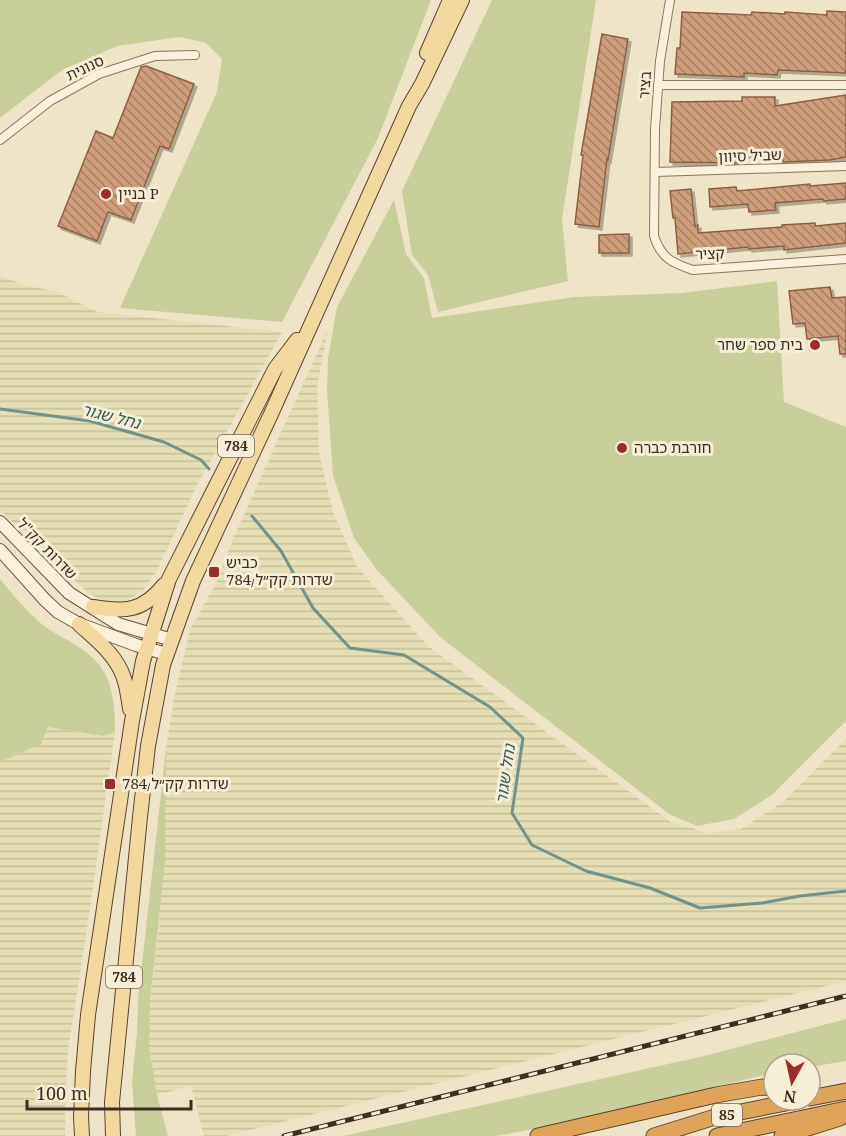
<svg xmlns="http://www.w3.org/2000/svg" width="846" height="1136" font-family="'Noto Serif','Noto Sans Hebrew',serif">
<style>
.farmland{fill:url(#farmland-rules)}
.green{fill:#c9cf9b}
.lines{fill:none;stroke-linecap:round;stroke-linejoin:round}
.stream{stroke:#6f938a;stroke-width:3}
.building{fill:url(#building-back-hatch);stroke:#8d5f41;stroke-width:1.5;filter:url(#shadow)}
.street-casing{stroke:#8d765c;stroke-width:10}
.secondary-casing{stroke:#6f573f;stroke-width:14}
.primary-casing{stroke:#5b4430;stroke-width:16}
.highway-casing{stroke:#5b4430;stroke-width:17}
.street{stroke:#faf1dc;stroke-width:8}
.secondary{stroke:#faf1dc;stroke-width:12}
.primary{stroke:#f3d9a0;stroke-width:14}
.highway{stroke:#e0a458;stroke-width:15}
.rail-casing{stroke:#3d2e20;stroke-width:5}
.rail{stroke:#f7eed8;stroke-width:3;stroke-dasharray:9;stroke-linecap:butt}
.poi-dot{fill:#9e2a2b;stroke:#f7eed8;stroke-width:2}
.labels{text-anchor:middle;stroke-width:6;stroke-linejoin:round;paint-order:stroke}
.shield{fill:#f7eed8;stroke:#756857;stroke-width:1.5}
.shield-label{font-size:14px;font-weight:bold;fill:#3d2e20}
.street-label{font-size:15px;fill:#3d2e20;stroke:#f7eed8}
.poi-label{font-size:15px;fill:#3d2e20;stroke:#f7eed8;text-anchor:start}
.water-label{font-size:16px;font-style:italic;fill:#2f5d5a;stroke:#f7eed8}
</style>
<defs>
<pattern id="farmland-rules" width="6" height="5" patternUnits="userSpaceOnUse" patternTransform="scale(1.5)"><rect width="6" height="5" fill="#e6deb5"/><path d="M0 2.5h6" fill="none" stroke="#c6bf9b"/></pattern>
<pattern id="building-back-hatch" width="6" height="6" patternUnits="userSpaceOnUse" patternTransform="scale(1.5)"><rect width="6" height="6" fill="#cf9f7d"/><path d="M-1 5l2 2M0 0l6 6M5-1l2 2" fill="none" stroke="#a98266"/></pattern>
<filter id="shadow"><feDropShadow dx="3" dy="3" stdDeviation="0" flood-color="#0004"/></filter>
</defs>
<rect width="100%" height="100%" fill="#f0e4c8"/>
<g class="farmland">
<polygon points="0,276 28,286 55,291 98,312 282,332 195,489 157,571 142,592 121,603 107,602 90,594 66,573 0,510"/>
<polygon points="328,329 317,386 319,452 333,512 357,567 429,647 671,822 708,833 741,829 783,802 846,739 846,981 226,1136 204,1136 191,1086 157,1095 149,1046 150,1001 159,925 166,748 174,698 190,630 217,581 233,539"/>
<polygon points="48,727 103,736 115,732 86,936 69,1044 65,1092 65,1136 0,1136 0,762 41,744"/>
</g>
<g class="green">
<polygon points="0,0 431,0 378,138 282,322 120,308 217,92 222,59 206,43 180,37 117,46 62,70 0,118"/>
<polygon points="492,0 596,0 562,219 568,281 438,312 428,275 412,255 402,191"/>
<polygon points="394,200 406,254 424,278 432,318 574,297 682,293 777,281 784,402 846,427 846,721 772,795 734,819 697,826 669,814 440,637 377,570 354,538 333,476 327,391 328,358 337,307"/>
<path d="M 0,579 C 13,595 27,612 44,626 C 57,635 71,641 83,650 C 112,669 115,700 115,732 L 103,736 L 48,727 L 41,744 L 0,762 Z"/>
<polygon points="166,748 165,862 150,1001 149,1046 157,1095 168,1136 136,1136 132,1081 137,1033 138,1000"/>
<polygon points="846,1019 846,1061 810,1067 810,1064 774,1064 774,1073 545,1127 496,1136 343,1136 704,1056"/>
</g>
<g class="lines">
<g class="stream">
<polyline points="0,409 90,421 164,442 201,460 209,469"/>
<polyline points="252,516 281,551 313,608 350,648 404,655 490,707 523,738 512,813 532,845 586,871 650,888 700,908 762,903 800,896 846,891"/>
</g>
</g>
<g class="building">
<polygon points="827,11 846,12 846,73 778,70 777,75 744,73 744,77 675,74 677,48 680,48 682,12 751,15 752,12 785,14 785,12 827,15"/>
<polygon points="602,34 628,39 608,160 607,159 599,227 575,224 583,155 581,155"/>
<polygon points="146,66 194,84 169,149 160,146 131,220 108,212 97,241 58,226 96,131 113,138 141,67"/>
<polygon points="846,95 846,157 830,160 783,162 782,155 739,155 739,163 670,162 672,102 742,101 742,97 775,97 775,106"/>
<polygon points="846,183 846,199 824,201 823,199 775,203 776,210 749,212 748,204 710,207 709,189 736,187 737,191 810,184 810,186"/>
<polygon points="691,189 695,226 698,225 698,233 782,227 782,225 815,223 815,226 846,223 846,243 784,250 784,246 749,249 748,247 678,254 675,218 673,218 670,191"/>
<polygon points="629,234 629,253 599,253 599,235"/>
<polygon points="830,287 832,298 846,297 846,354 840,354 838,336 807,339 805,323 793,324 789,291"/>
</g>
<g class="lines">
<defs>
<g id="street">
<path d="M 670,0 L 660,61 L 655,129 L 654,236 C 661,258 672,263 693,270 L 846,259"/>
<polyline points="658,85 846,85"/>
<polyline points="0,140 50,101 99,74 155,56 195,55"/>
<polyline points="655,172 846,166"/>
</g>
<g id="secondary">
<polyline points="0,522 69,593 118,624 172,640"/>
<polyline points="0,550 45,600 58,612 79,624 136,645 166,654"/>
</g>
<g id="primary">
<polyline points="427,53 450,0"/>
<path d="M 93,607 C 124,612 143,612 164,585"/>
<path d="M 79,624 C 93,637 110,650 119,667 C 126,679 128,695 130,709"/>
<polyline points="82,1136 81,1117 83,1071 88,1015 132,721 143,661 169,579 275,369 297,340"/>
<polyline points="113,1136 112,1102 140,817 148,746 163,665 193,581 271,414 409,106 422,84 462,0"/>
</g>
<g id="highway">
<polyline points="810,1098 846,1091"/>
<polyline points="538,1136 716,1095 762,1087 774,1088"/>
<polyline points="654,1136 715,1117 801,1100"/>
<polyline points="717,1136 846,1109"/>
<polyline points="782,1136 840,1118"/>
</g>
</defs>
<use href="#street" class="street-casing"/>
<use href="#secondary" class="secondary-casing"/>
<use href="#primary" class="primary-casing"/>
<use href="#highway" class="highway-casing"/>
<use href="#street" class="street"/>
<use href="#secondary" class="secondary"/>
<use href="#primary" class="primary"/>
<use href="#highway" class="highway"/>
<defs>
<polyline id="rail" points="284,1136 846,996"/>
</defs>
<use href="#rail" class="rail-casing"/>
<use href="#rail" class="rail"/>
</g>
<g class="poi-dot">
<circle cx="106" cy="194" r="6"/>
<circle cx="815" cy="345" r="6"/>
<circle cx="622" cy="448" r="6"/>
<rect x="208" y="566" width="12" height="12" rx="3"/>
<rect x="104" y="778" width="12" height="12" rx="3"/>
</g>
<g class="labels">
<g class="shield">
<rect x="218" y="435" width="36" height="22" rx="4.5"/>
<rect x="106" y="966" width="36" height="22" rx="4.5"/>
<rect x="712" y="1104" width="30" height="22" rx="4.5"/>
</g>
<g class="shield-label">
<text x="236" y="451">784</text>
<text x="124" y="982">784</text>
<text x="727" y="1120">85</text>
</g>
<g class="street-label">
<text transform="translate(85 68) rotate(-25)" y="5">סנונית</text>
<text transform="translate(645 85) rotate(-86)" y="5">בציר</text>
<text transform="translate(750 156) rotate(-2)" y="5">שביל סיוון</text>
<text transform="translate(710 254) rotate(-2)" y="5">קציר</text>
<text transform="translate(47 549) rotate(46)" y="5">שדרות קק"ל</text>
</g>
<g class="poi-label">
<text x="118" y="199">בניין P</text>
<text x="803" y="350" text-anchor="end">בית ספר שחר</text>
<text x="634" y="453">חורבת כברה</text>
<text x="226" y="568">כביש<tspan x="226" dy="17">784/שדרות קק״ל</tspan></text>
<text x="122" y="789">784/שדרות קק״ל</text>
</g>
<g class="water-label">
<text transform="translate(111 416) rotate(14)" y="6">נחל שגור</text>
<text transform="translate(505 774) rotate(-82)" y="6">נחל שגור</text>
</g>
</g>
<g transform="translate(792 1082) rotate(188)"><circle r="28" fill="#f7eed8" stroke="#ada18e" stroke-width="1.5"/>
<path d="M0-4.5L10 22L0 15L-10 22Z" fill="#9e2a2b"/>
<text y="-9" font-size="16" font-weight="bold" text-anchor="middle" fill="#3d2e20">N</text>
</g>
<path d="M27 1100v9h164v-9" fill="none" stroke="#3d2e20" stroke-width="3"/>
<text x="36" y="1100" font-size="18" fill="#3d2e20" stroke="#f7eed8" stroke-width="4.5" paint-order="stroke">100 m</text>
</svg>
